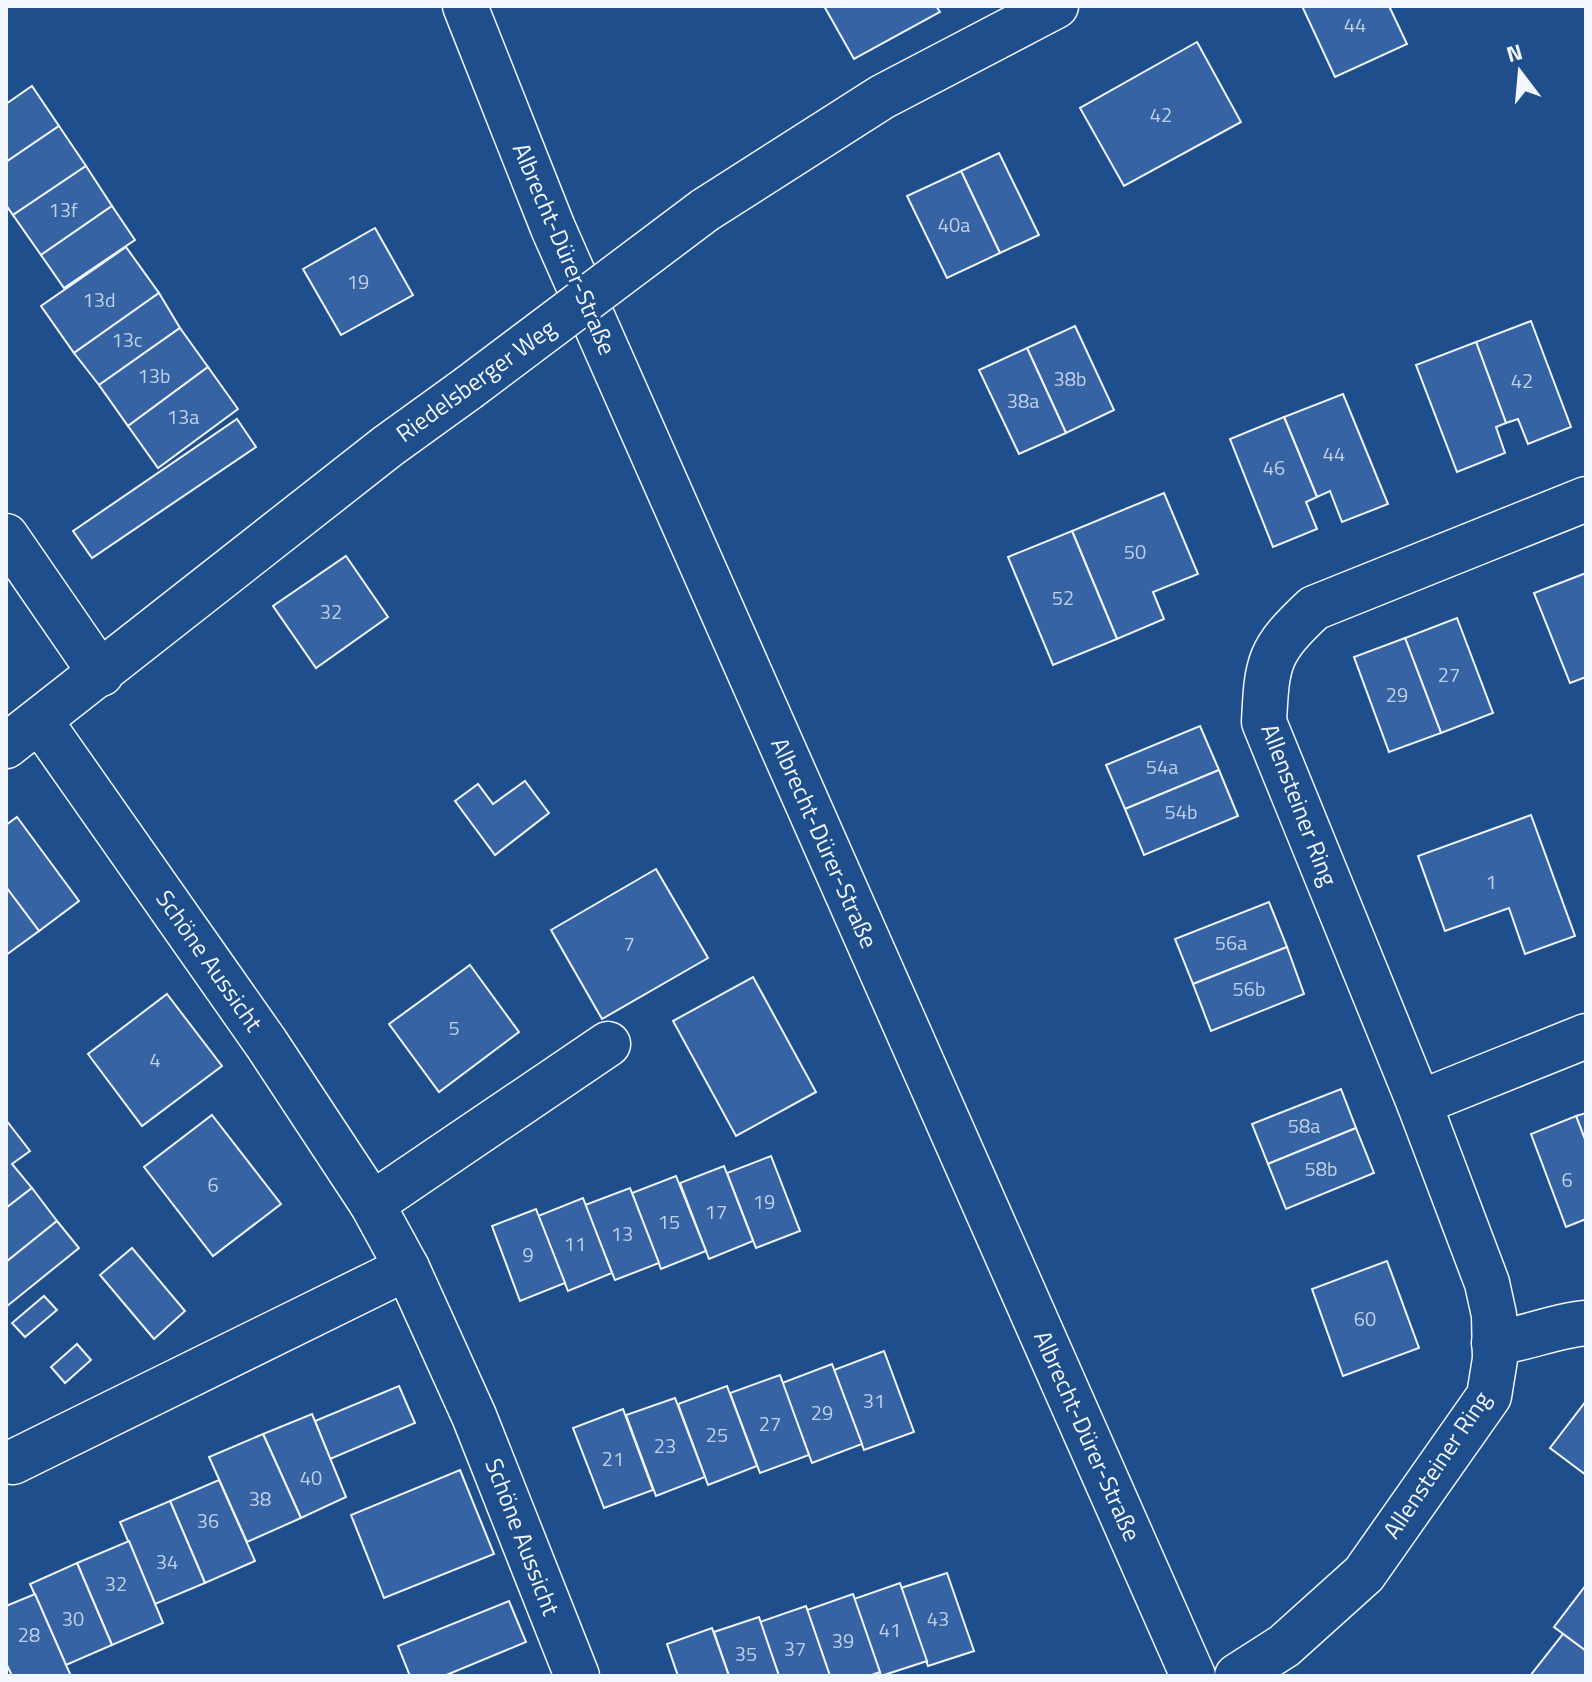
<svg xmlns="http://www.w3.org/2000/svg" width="1592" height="1682" font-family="'Titillium Web',sans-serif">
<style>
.building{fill:#3563a3;stroke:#f2f6ff;stroke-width:2}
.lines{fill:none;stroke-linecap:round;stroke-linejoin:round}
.minor-casing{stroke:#f2f6ff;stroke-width:47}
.major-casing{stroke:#f2f6ff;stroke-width:47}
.minor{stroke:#1f4e8c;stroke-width:44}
.major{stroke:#1f4e8c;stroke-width:44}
.minor-bridge-casing{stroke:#f2f6ff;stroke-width:47;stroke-linecap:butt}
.minor-bridge{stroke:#1f4e8c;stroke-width:44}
.labels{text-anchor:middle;stroke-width:6;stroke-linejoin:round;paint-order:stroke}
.number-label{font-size:20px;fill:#c3d1e8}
.street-label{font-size:24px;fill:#f2f6ff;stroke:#1f4e8c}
</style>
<rect width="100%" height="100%" fill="#1f4e8c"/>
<g class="building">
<polygon points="824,6 936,6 940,12 854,59"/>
<polygon points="1302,6 1389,6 1407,44 1335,77"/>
<polygon points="1197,42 1241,122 1124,186 1080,108"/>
<polygon points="32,86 59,126 6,162 6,104"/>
<polygon points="59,126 86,166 13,215 6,205 6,162"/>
<polygon points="999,153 1039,235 1000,253 961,171"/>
<polygon points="86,166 112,206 41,255 13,215"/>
<polygon points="961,171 1000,253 947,278 907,196"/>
<polygon points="112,206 135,240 64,288 41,255"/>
<polygon points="375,228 413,295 341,335 303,269"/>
<polygon points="126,247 159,293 74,353 41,306"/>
<polygon points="159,293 180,328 99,385 74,353"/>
<polygon points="1531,321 1571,427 1528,444 1518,419 1506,423 1476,342"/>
<polygon points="1075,326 1114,410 1066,433 1027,348"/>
<polygon points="180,328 208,367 128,426 99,385"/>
<polygon points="1476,342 1506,423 1496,427 1505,453 1457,472 1416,365"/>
<polygon points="1027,348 1066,433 1019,454 979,370"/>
<polygon points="208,367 238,409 158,468 128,426"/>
<polygon points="1343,394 1388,504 1342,522 1330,491 1317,497 1284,417"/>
<polygon points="1284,417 1317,497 1306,502 1317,529 1273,547 1230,439"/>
<polygon points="237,419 256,447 92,558 73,531"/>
<polygon points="1164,493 1198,574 1153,592 1164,619 1117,639 1072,531"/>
<polygon points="1072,531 1117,639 1053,665 1008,557"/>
<polygon points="346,556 388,617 316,668 273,606"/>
<polygon points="1586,573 1586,677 1570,683 1534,593"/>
<polygon points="1457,618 1493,713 1441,733 1405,638"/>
<polygon points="1405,638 1441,733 1389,752 1354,657"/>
<polygon points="1200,726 1219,770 1125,809 1106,765"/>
<polygon points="1219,770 1238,816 1144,855 1125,809"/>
<polygon points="525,781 549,813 495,855 455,801 478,784 493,804"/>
<polygon points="1531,815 1575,936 1525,954 1509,908 1445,931 1418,856"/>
<polygon points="17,817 79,901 39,931 6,887 6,825"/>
<polygon points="656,869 708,958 602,1019 551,930"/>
<polygon points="6,887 39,931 6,955"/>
<polygon points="1269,902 1287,947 1193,984 1175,939"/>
<polygon points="1287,947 1304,994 1211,1031 1193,984"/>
<polygon points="470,965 519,1032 439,1092 389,1024"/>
<polygon points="753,977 816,1092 736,1136 673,1021"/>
<polygon points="167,994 222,1066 142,1126 88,1054"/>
<polygon points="1341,1089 1356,1128 1268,1164 1252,1124"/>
<polygon points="1586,1113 1586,1142 1576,1116"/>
<polygon points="212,1115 281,1204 213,1256 144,1167"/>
<polygon points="1576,1116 1586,1142 1586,1219 1566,1227 1531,1134"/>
<polygon points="6,1120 30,1151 12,1164 32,1188 6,1208"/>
<polygon points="1356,1128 1374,1173 1286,1209 1268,1164"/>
<polygon points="771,1156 800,1231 756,1248 727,1173"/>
<polygon points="724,1166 753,1241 709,1259 680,1183"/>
<polygon points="676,1176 706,1251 661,1269 632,1193"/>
<polygon points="32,1188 57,1221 6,1262 6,1208"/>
<polygon points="630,1188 659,1263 615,1280 585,1205"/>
<polygon points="583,1198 612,1273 568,1291 538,1216"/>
<polygon points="536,1209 565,1283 520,1301 492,1226"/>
<polygon points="57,1221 79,1248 6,1307 6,1262"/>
<polygon points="132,1248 185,1311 154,1339 100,1275"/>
<polygon points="1387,1261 1419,1348 1343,1376 1312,1289"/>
<polygon points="44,1296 57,1310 25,1337 12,1323"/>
<polygon points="77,1344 91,1360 65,1383 51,1367"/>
<polygon points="884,1351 914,1432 864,1450 834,1370"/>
<polygon points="832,1364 862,1444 812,1463 782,1383"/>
<polygon points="780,1375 809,1455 760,1473 730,1393"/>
<polygon points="399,1386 415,1423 330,1459 315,1421"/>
<polygon points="727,1386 757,1466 708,1485 678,1404"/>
<polygon points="675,1398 705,1477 656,1496 626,1415"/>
<polygon points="1586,1401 1586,1475 1550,1448"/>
<polygon points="623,1409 653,1490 604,1508 573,1428"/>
<polygon points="312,1414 346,1497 301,1518 263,1434"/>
<polygon points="263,1434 301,1518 247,1542 209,1457"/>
<polygon points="460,1470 494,1554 384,1598 351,1515"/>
<polygon points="219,1480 255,1561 205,1583 170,1501"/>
<polygon points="170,1501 205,1583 155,1604 120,1522"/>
<polygon points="129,1541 163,1623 112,1645 77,1563"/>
<polygon points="77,1563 112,1645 66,1665 30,1584"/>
<polygon points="947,1573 974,1651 928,1666 901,1588"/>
<polygon points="900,1583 927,1661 881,1676 854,1599"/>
<polygon points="1586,1585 1586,1651 1554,1627"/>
<polygon points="35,1594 66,1665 71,1676 12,1676 6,1663 6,1606"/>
<polygon points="853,1594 880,1672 869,1676 830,1676 807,1610"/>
<polygon points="509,1601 526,1642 444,1676 410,1676 398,1646"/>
<polygon points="806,1606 830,1676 779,1676 760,1622"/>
<polygon points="759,1617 779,1676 729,1676 714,1632"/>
<polygon points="712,1628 729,1676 678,1676 667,1644"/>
<polygon points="1563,1634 1586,1651 1586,1676 1530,1676"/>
</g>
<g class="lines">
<defs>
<g id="minor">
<polyline points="705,210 882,97 1056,6"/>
<polyline points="6,536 101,674"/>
<polyline points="40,721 266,1043 372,1204 407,1268 474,1416 577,1676"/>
<polyline points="6,746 388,446 467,389"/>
<polyline points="1419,1103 1586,1036"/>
<polyline points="372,1204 608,1044"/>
<path d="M 1494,1343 C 1526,1339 1554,1326 1586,1323"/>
<polyline points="13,1462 407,1268"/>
<path d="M 1237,1676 L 1284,1646 L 1364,1574 L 1489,1396 L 1495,1359 L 1494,1315 L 1487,1283 L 1419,1103 L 1264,722 C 1267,661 1268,651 1314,608 L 1586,499"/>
</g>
<polyline id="major" points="465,6 553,228 1193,1676"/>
</defs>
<use href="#minor" class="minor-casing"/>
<use href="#major" class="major-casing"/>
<use href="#minor" class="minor"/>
<use href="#major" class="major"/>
<defs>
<polyline id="minor-bridge" points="467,389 705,210"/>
</defs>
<use href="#minor-bridge" class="minor-bridge-casing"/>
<use href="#minor-bridge" class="minor-bridge"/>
</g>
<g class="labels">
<g class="number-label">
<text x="1355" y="32">44</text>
<text x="1161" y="122">42</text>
<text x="63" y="217">13f</text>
<text x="954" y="232">40a</text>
<text x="358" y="289">19</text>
<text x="99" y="307">13d</text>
<text x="127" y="347">13c</text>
<text x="154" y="383">13b</text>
<text x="1070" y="386">38b</text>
<text x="1522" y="388">42</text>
<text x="1023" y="408">38a</text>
<text x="183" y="424">13a</text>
<text x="1334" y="461">44</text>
<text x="1274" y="475">46</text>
<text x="1135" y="559">50</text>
<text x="1063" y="605">52</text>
<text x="331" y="619">32</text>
<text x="1449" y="682">27</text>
<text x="1397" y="702">29</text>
<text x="1162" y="774">54a</text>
<text x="1181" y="819">54b</text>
<text x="1491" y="889">1</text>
<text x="1231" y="950">56a</text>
<text x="629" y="951">7</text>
<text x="1249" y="996">56b</text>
<text x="454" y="1035">5</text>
<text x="155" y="1067">4</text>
<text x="1304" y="1133">58a</text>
<text x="1321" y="1176">58b</text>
<text x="1567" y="1187">6</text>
<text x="213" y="1192">6</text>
<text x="764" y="1209">19</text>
<text x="716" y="1219">17</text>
<text x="669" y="1229">15</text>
<text x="622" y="1241">13</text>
<text x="575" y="1251">11</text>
<text x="528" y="1262">9</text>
<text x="1365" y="1326">60</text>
<text x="874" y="1408">31</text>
<text x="822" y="1420">29</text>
<text x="770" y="1431">27</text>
<text x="717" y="1442">25</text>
<text x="665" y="1453">23</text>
<text x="613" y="1466">21</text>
<text x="311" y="1485">40</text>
<text x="260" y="1506">38</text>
<text x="208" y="1528">36</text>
<text x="167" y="1569">34</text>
<text x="116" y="1591">32</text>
<text x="73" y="1626">30</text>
<text x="938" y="1626">43</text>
<text x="890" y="1637">41</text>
<text x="29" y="1642">28</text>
<text x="843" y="1648">39</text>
<text x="795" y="1656">37</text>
<text x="746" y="1661">35</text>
</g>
<g class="street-label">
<text transform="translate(564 249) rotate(67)" y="8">Albrecht-Dürer-Straße</text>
<text transform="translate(476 381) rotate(-36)" y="8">Riedelsberger Weg</text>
<text transform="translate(1299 805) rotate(69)" y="8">Allensteiner Ring</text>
<text transform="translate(824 843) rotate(66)" y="8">Albrecht-Dürer-Straße</text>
<text transform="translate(209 961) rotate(55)" y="8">Schöne Aussicht</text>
<text transform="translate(1087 1436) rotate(66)" y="8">Albrecht-Dürer-Straße</text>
<text transform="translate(1437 1465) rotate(-56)" y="8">Allensteiner Ring</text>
<text transform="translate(522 1537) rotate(69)" y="8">Schöne Aussicht</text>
</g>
</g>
<rect width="1592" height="1682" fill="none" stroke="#f2f6ff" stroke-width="16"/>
<g transform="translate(1520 72) rotate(344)" stroke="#1f4e8c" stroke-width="6" paint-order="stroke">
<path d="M0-6L14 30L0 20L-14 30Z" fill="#f2f6ff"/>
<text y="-12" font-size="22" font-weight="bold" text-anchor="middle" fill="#f2f6ff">N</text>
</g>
</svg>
